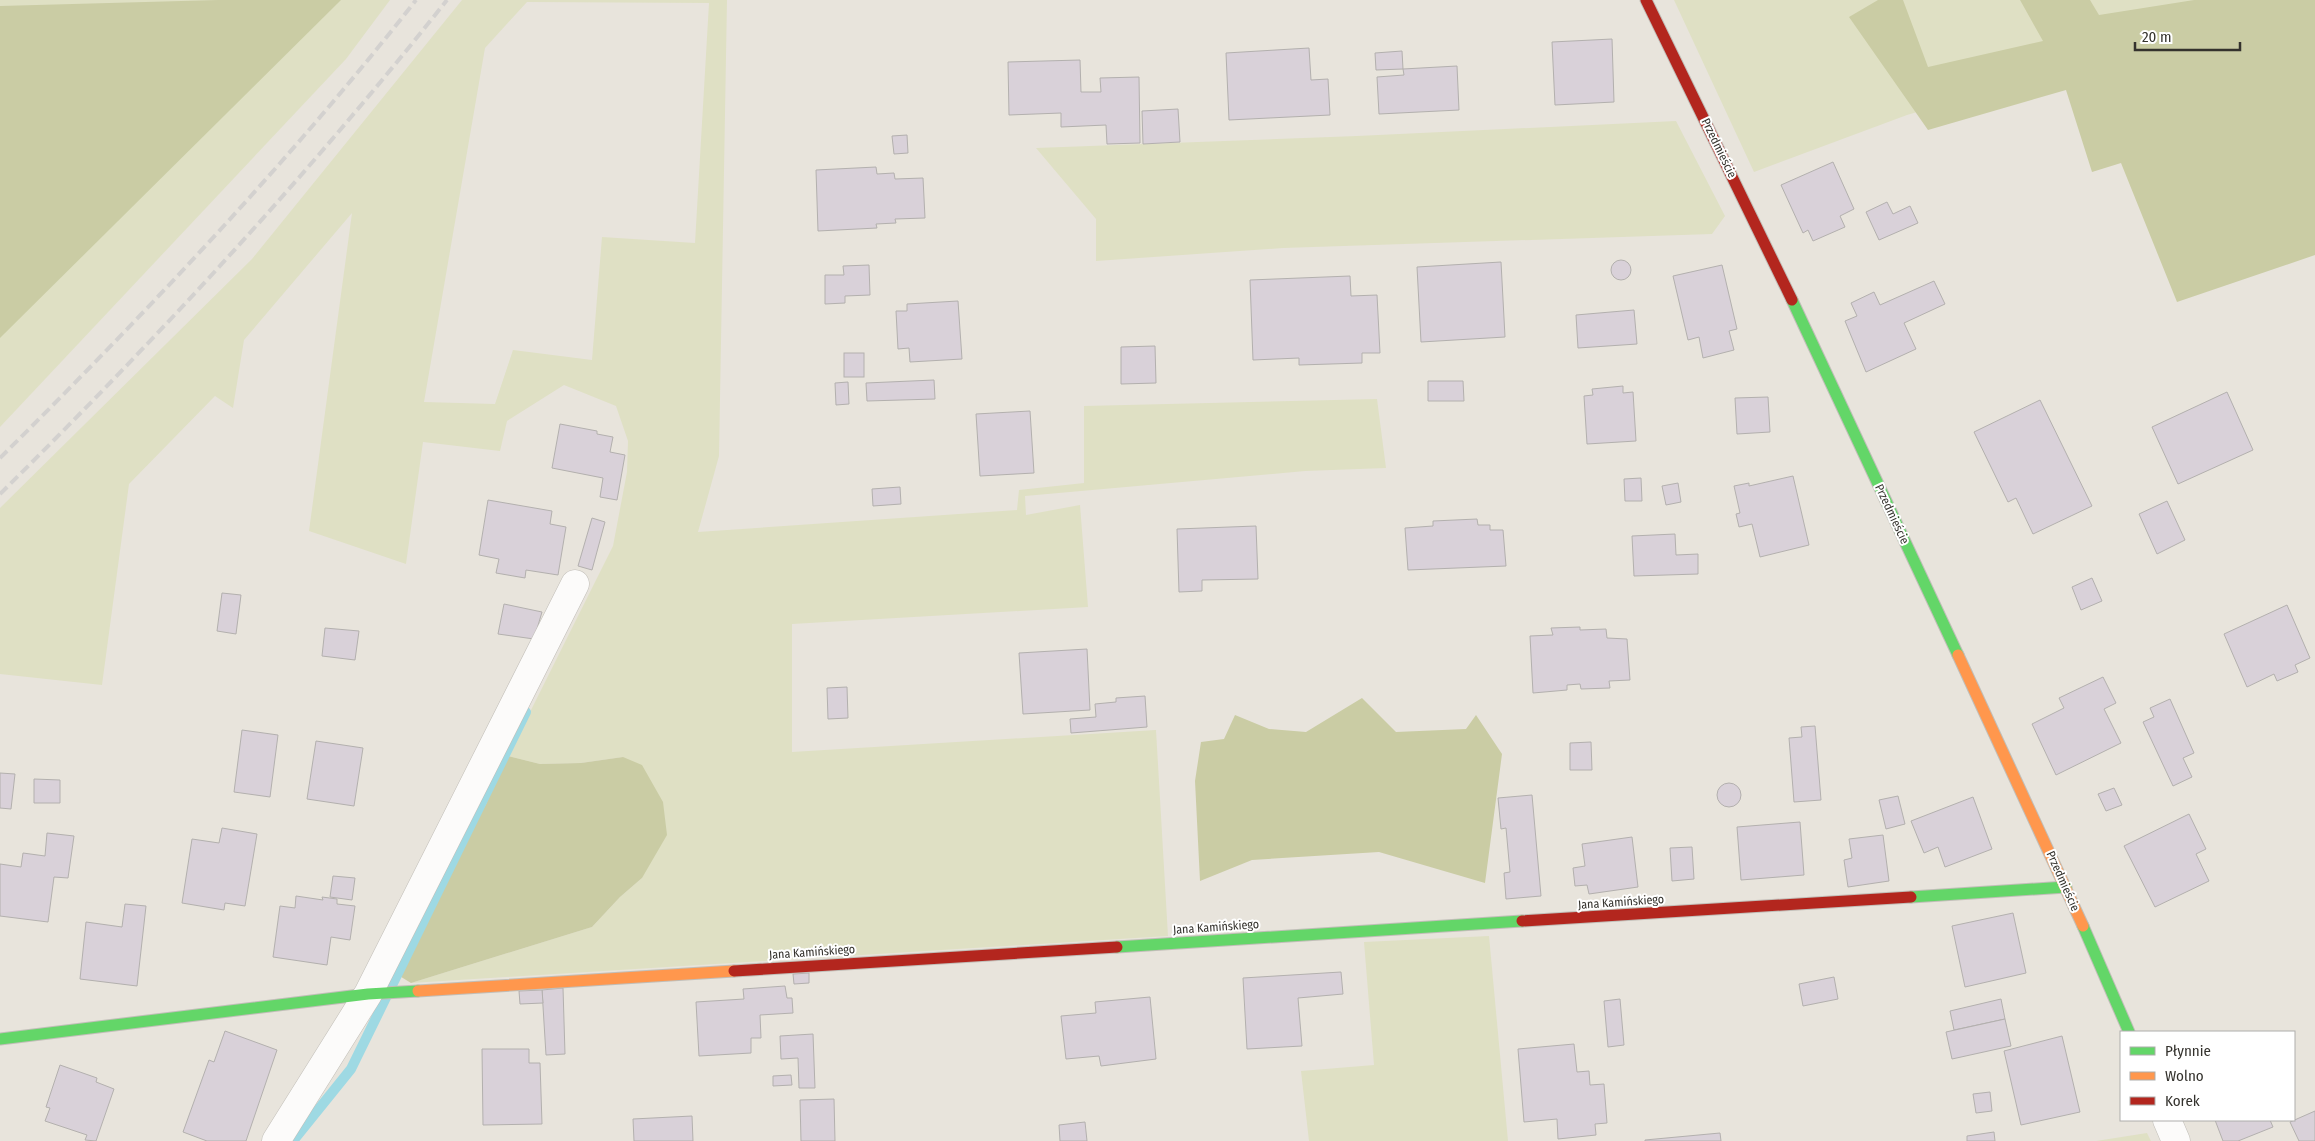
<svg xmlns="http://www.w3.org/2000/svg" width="2315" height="1141" font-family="'Fira Sans Condensed',sans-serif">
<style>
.green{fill:#dfe0c4;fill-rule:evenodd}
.forest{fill:#cacca4}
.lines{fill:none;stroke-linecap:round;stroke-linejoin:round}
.stream{stroke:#9ed9e3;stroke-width:10}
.building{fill:#d9d1d9;stroke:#b3b0ae}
.street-casing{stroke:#c1beb8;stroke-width:29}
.fast-casing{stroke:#c1beb8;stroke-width:13}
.slow-casing{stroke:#c1beb8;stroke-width:13}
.jam-casing{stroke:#c1beb8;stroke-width:13}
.street{stroke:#fcfbfa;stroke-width:28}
.fast{stroke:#63d668;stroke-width:11}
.slow{stroke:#ff974d;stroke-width:11}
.jam{stroke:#b3261e;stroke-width:11}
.rail{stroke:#d3d1cf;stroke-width:4;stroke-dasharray:10 5;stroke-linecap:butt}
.labels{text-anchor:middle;stroke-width:4;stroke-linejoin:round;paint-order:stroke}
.street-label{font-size:12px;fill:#34322d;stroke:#fff}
</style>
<rect width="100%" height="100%" fill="#e8e4dc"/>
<g class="green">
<polygon points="0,0 390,0 346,59 0,427"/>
<path d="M 462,0 L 727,0 L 719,456 L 698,532 L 1017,510 L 1019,490 L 1084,483 L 1084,406 L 1377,399 L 1386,468 L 1305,471 L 1025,496 L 1026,515 L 1080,505 L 1088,607 L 792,624 L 792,752 L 1156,730 L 1168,936 L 411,983 L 592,927 L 620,897 L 642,878 L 623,757 L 581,763 L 540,764 L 508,756 L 613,546 L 627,472 L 628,441 L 616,406 L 564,385 L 507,421 L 500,451 L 423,442 L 406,564 L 309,531 L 352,213 L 244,340 L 233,408 L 215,396 L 129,484 L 102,685 L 0,674 L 0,508 L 252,259 ZM 527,2 L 709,3 L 695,243 L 602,237 L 592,360 L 513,350 L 495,404 L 424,402 L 485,48 Z"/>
<polygon points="1674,0 2194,0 2081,64 1907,115 1754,172"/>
<polygon points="1676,121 1725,216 1712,234 1283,248 1096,261 1096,219 1036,148 1357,136"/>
<polygon points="1489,936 1508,1141 1309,1141 1301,1071 1374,1065 1364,942"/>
<polygon points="2147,1133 2151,1141 2096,1141"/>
</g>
<g class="forest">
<polygon points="218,0 341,0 0,338 0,6"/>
<polygon points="1878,0 1903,0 1928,67 2043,41 2020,0 2090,0 2099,15 2194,0 2315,0 2315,255 2177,302 2121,163 2092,172 2066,90 1928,130 1849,17"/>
<polygon points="1362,698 1396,732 1466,729 1476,715 1502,754 1485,883 1379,852 1252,860 1200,881 1195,781 1201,742 1224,739 1235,715 1269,729 1306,732"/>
<polygon points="508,756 540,764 581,763 623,757 642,765 663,802 667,835 642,878 620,897 592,927 411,983 393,972 486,804"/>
</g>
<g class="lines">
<polyline class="stream" points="293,1141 351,1069 526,712"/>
</g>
<g class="building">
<polygon points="1612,39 1614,102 1555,105 1552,42"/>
<polygon points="1309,48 1311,80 1328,79 1330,115 1229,120 1226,53"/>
<polygon points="1402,51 1403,69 1376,70 1375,53"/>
<polygon points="1080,60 1081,92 1101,92 1100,78 1139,77 1140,143 1107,144 1106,125 1061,127 1061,113 1009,115 1008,62"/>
<polygon points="1457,66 1459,110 1379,114 1377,77 1404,75 1403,69"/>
<polygon points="1178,109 1180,142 1143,144 1142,111"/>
<polygon points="907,135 908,153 894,154 892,136"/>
<polygon points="1833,162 1854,209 1840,216 1845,227 1813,241 1808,230 1803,233 1781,185"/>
<polygon points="876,167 877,174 894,173 895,179 923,178 925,218 895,219 896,223 876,224 877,228 818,231 816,170"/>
<polygon points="1887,202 1893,214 1910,206 1918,223 1879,240 1866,212"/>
<circle cx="1621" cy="270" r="10"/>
<polygon points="1501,262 1505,337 1421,342 1417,267"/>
<polygon points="869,265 870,295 845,296 845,303 825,304 825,275 844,275 843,266"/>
<polygon points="1722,265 1737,329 1729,331 1734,350 1703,358 1699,337 1688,340 1673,276"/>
<polygon points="1350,276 1351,296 1377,295 1380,353 1362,353 1362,363 1299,365 1299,358 1253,360 1250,280"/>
<polygon points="1934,281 1945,304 1904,323 1916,349 1866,372 1845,321 1857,316 1851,303 1874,292 1880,305"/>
<polygon points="958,301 962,359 910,362 909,348 898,349 896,311 907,311 907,304"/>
<polygon points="1634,310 1637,344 1578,348 1576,315"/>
<polygon points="1155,346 1156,383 1121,384 1121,347"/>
<rect x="844" y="353" width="20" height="24"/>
<polygon points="934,380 935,399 867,401 866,383"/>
<polygon points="1428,381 1463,381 1464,401 1428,401"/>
<polygon points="848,382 849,404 836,405 835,383"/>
<polygon points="1623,386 1623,393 1633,392 1636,441 1587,444 1584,396 1593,395 1592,389"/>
<polygon points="2227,392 2253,450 2178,484 2152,427"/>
<polygon points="1768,397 1770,432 1737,434 1735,398"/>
<polygon points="2040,400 2092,506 2033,534 2016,498 2008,502 1974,432"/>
<polygon points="1030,411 1034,473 980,476 976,414"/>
<polygon points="560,424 597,431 597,434 613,437 610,452 625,455 617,500 600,497 603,478 552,468"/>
<polygon points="1793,476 1809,545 1760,557 1752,524 1739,527 1736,514 1740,513 1734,486 1749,483 1749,486"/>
<polygon points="1641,478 1642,501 1625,501 1624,479"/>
<polygon points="1678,483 1681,502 1666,505 1662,486"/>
<polygon points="900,487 901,504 873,506 872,489"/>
<polygon points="488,500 552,511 550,524 566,527 558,575 526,570 525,578 496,573 499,559 479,555"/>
<polygon points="2167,501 2185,540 2157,554 2139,514"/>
<polygon points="592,518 605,522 592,570 578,566"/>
<polygon points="1477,519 1478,525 1490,525 1490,530 1503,530 1506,566 1408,570 1405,528 1433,526 1433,521"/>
<polygon points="1256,526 1258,579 1202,580 1202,591 1179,592 1177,529"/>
<polygon points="1675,534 1676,555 1698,554 1698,574 1634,576 1632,536"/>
<polygon points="2092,578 2102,601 2081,610 2072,587"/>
<polygon points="222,593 241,595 236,634 217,631"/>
<polygon points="504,604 542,612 534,639 498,634"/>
<polygon points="2287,605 2310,658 2295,665 2298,672 2277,681 2274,674 2247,687 2224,634"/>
<polygon points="1580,627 1580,630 1606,629 1607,638 1627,639 1630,680 1609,681 1610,688 1581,689 1580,684 1567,685 1567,690 1533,693 1530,636 1553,635 1551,628"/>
<polygon points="325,628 359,631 355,660 322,656"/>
<polygon points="1087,649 1090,710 1023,714 1019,653"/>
<polygon points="2103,677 2116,703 2104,709 2121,743 2056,775 2032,724 2064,708 2059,698"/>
<polygon points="847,687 848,718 828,719 827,688"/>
<polygon points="1145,696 1147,727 1071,733 1070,719 1096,717 1095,704 1116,702 1116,698"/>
<polygon points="2170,699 2194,753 2183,758 2192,777 2173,786 2143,722 2154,717 2150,708"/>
<polygon points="1815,726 1821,800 1794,802 1789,738 1802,737 1801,727"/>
<polygon points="242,730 278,735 270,797 234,792"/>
<polygon points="316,741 363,748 354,806 307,799"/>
<polygon points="1591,742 1592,770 1570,770 1570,743"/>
<polygon points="0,773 15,774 11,809 0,808"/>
<polygon points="34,779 60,780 60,803 34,803"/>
<circle cx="1729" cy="795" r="12"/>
<polygon points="2114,788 2122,805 2106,811 2098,794"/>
<polygon points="1532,795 1541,896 1506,899 1504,873 1510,872 1506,828 1501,829 1498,798"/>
<polygon points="1898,796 1905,824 1886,829 1879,800"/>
<polygon points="1973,797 1992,849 1945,867 1938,847 1924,853 1911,821"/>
<polygon points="2189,814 2206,849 2196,854 2209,881 2155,907 2124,846"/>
<polygon points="1800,822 1804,875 1741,880 1737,827"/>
<polygon points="222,828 257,834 245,906 225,903 224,910 182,903 192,839 219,843"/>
<polygon points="47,833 74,836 68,878 54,877 48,922 0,916 0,864 21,867 23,853 45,856"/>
<polygon points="1883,835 1889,881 1848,887 1844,860 1852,858 1849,839"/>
<polygon points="1632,837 1638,887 1589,894 1587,885 1575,886 1573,868 1585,866 1582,844"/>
<polygon points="1692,847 1694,879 1672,881 1670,848"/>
<polygon points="333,876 355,878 352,900 330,897"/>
<polygon points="296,896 323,900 322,897 337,899 337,904 355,906 350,940 331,937 327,965 273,957 280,906 295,908"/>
<polygon points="125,904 146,906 137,986 80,979 86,922 122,927"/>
<polygon points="2013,913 2026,973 1965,987 1952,926"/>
<polygon points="1341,972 1343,994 1298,998 1302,1046 1247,1049 1243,978"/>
<polygon points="809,973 809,983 794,984 793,974"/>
<polygon points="1834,977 1838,999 1803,1006 1799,984"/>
<polygon points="785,986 787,998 792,998 793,1013 760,1015 761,1038 751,1038 751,1053 699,1056 696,1002 744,999 743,989"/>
<polygon points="563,988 565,1054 546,1055 542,990"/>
<polygon points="542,990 543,1003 520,1004 519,991"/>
<polygon points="1150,997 1156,1059 1101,1066 1099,1056 1066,1059 1061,1016 1096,1013 1095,1002"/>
<polygon points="1620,999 1624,1045 1608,1047 1604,1001"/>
<polygon points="2001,999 2005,1019 1954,1030 1950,1011"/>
<polygon points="2005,1019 2011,1046 1952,1059 1946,1032"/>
<polygon points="225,1031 277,1050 246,1141 207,1141 183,1132 209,1060 214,1062"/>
<polygon points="813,1034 815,1088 799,1088 798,1058 781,1059 780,1036"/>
<polygon points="2062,1036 2080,1112 2021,1125 2004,1051"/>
<polygon points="1574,1044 1577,1072 1589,1071 1590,1085 1604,1084 1607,1123 1595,1124 1596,1135 1558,1139 1557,1119 1524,1122 1518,1049"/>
<polygon points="482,1049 529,1049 529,1063 540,1063 542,1124 483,1125"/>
<polygon points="60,1065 97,1078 96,1082 114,1089 96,1141 85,1140 87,1135 45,1121 50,1108 46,1107"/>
<polygon points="791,1075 792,1085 773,1086 773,1076"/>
<polygon points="1990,1092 1992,1111 1976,1113 1973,1094"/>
<polygon points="834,1099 835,1141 801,1141 800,1100"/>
<polygon points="2315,1111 2315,1141 2299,1141 2290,1122"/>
<polygon points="692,1116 693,1141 634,1141 633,1119"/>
<polygon points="2215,1120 2270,1120 2273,1127 2238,1141 2223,1141"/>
<polygon points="1085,1122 1087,1141 1060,1141 1059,1125"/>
<polygon points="1994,1132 1995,1141 1967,1141 1967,1136"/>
<polygon points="1720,1133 1721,1141 1645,1141 1645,1140"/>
</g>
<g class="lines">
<defs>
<g id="street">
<polyline points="2167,1120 2176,1141"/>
<polyline points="276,1141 368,994 575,584"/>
</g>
<g id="fast">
<polyline points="1792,300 1958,655"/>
<polyline points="1911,897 2066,887"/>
<polyline points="2083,926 2129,1032"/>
<polyline points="1117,947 1522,921"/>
<polyline points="0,1039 368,994 418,991"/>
</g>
<g id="slow">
<polyline points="1958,655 2083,926"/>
<polyline points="418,991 734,971"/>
</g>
<g id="jam">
<polyline points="1646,0 1792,300"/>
<polyline points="1522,921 1911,897"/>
<polyline points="734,971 1117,947"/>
</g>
</defs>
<use href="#street" class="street-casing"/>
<use href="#fast" class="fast-casing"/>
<use href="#slow" class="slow-casing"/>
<use href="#jam" class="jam-casing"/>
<use href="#street" class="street"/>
<use href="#fast" class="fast"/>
<use href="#slow" class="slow"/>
<use href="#jam" class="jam"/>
<g class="rail">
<path d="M 0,458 C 146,313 289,162 416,0"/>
<path d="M 0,494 C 158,338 309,174 447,0"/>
</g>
</g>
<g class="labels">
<g class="street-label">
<text transform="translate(1719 148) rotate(64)" y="4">Przedmieście</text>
<text transform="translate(1892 514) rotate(65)" y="4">Przedmieście</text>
<text transform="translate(2063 881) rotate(66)" y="4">Przedmieście</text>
<text transform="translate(1621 902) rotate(-4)" y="4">Jana Kamińskiego</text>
<text transform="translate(1216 927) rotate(-4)" y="4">Jana Kamińskiego</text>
<text transform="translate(812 952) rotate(-4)" y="4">Jana Kamińskiego</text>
</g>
</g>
<rect x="2120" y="1031" width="175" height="90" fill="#ffffff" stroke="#aeadab"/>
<rect x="2130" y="1047" width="25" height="8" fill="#63d668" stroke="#aeadab"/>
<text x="2165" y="1056" font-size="15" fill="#34322d">Płynnie</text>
<rect x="2130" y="1072" width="25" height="8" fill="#ff974d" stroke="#aeadab"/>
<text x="2165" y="1081" font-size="15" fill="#34322d">Wolno</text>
<rect x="2130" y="1097" width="25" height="8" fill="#b3261e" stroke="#aeadab"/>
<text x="2165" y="1106" font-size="15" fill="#34322d">Korek</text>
<path d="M2135 42v8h105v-8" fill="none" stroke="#34322d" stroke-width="2.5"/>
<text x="2142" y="42" font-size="15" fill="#34322d" stroke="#ffffff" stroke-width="4" paint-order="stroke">20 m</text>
</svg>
